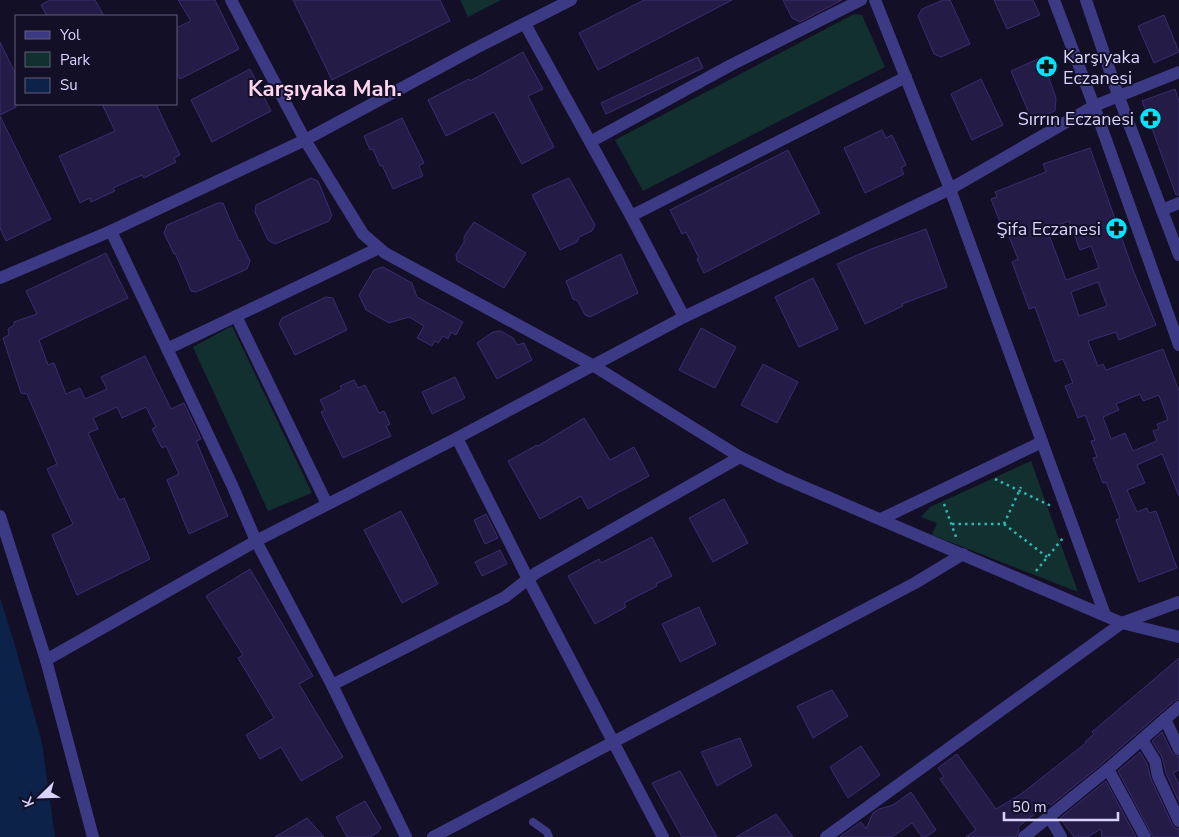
<svg xmlns="http://www.w3.org/2000/svg" width="1179" height="837" font-family="'Nunito Sans',sans-serif">
<style>
.green{fill:#12302f}
.water{fill:#0c2248}
.building{fill:#241b47;stroke:#3b2d73;fill-rule:evenodd}
.lines{fill:none;stroke-linecap:round;stroke-linejoin:round}
.path{stroke:#2fb8b0;stroke-width:2.5;stroke-dasharray:2.5 4;stroke-linecap:butt}
.service{stroke:#3d3a85;stroke-width:8}
.minor{stroke:#3d3a85;stroke-width:12}
.tertiary{stroke:#3d3a85;stroke-width:12}
.labels{text-anchor:middle;stroke-width:4;stroke-linejoin:round;paint-order:stroke}
.poi-label{font-size:18px;fill:#d9d4ff;stroke:#130f26;text-anchor:end}
.district-label{font-size:22px;font-weight:bold;fill:#ffd6f0;stroke:#130f26}
</style>
<rect width="100%" height="100%" fill="#130f26"/>
<g class="green">
<polygon points="460,0 501,0 468,17"/>
<polygon points="854,14 862,15 885,67 643,191 615,140"/>
<polygon points="232,326 312,493 268,511 193,347"/>
<polygon points="1031,461 1078,592 932,535 937,523 921,517 930,507"/>
</g>
<polygon class="water" points="0,598 14,642 42,743 55,837 0,837"/>
<g class="building">
<polygon points="50,0 95,0 104,16 47,16 41,5"/>
<polygon points="178,0 215,0 239,49 180,79 176,72 176,28 191,21"/>
<polygon points="293,0 440,0 450,21 332,80"/>
<polygon points="644,0 732,0 598,70 579,33"/>
<polygon points="783,0 842,0 800,22 792,18"/>
<polygon points="943,0 950,0 970,44 941,57 934,54 918,16 922,9"/>
<polygon points="994,0 1033,0 1040,15 1007,29"/>
<polygon points="1164,15 1179,52 1154,63 1138,26"/>
<polygon points="0,42 16,75 16,107 0,115"/>
<polygon points="523,52 543,89 528,96 554,147 522,164 494,112 446,136 428,100 469,79 470,81"/>
<polygon points="698,57 703,68 606,114 601,103"/>
<polygon points="1038,59 1044,64 1056,98 1055,111 1032,120 1011,71"/>
<polygon points="250,69 271,111 212,142 191,100"/>
<polygon points="981,79 1003,125 972,140 951,94"/>
<polygon points="1175,89 1179,101 1179,195 1176,195 1142,101"/>
<polygon points="102,104 156,104 180,155 174,158 176,162 144,178 142,175 113,188 115,191 91,202 90,198 80,203 59,156 115,131"/>
<polygon points="0,116 51,219 6,241 0,228"/>
<polygon points="402,118 424,163 419,166 423,176 393,189 382,165 380,166 373,149 370,150 364,136"/>
<polygon points="882,130 886,138 892,135 906,165 901,168 904,174 865,193 844,148"/>
<path d="M 1090,148 L 1133,270 L 1156,325 L 1119,340 L 1116,332 L 1088,341 L 1098,366 L 1103,364 L 1106,370 L 1163,349 L 1179,391 L 1179,496 L 1162,454 L 1137,465 L 1145,483 L 1127,490 L 1137,512 L 1147,508 L 1149,513 L 1156,511 L 1177,568 L 1139,582 L 1116,520 L 1120,518 L 1106,482 L 1103,483 L 1093,458 L 1097,457 L 1091,441 L 1095,440 L 1085,415 L 1078,418 L 1065,386 L 1073,383 L 1063,359 L 1055,362 L 1035,307 L 1029,309 L 1012,262 L 1018,259 L 1008,234 L 1005,235 L 991,199 L 997,197 L 995,192 L 1046,172 L 1043,164 ZM 1069,221 L 1080,250 L 1091,246 L 1099,268 L 1066,280 L 1047,229 ZM 1098,282 L 1107,306 L 1079,316 L 1071,292 ZM 1140,394 L 1143,401 L 1159,395 L 1168,420 L 1157,424 L 1159,429 L 1153,431 L 1157,441 L 1133,451 L 1125,433 L 1111,439 L 1103,417 L 1119,410 L 1116,404 Z"/>
<polygon points="788,150 820,213 704,273 697,259 699,258 686,232 682,234 670,210"/>
<polygon points="311,178 318,181 332,215 329,221 275,244 268,240 255,212 256,205"/>
<polygon points="569,178 595,225 592,231 579,237 577,242 560,250 532,195 547,187 551,186"/>
<polygon points="218,203 223,203 239,241 240,240 250,261 247,269 196,292 191,291 175,253 174,254 164,233 167,225"/>
<polygon points="474,222 526,253 504,288 457,261 456,255 464,242 464,237"/>
<polygon points="926,229 947,287 902,304 903,306 865,324 837,264 871,249"/>
<polygon points="106,253 128,298 39,340 48,365 54,363 66,394 80,388 85,399 107,389 101,377 145,356 171,409 184,403 201,439 196,441 228,516 189,534 167,480 179,474 166,446 162,448 152,429 156,427 146,407 122,418 117,407 93,418 98,429 88,433 119,500 124,498 150,559 77,595 52,535 73,524 47,469 57,464 27,394 21,393 3,338 9,335 8,329 14,325 14,322 37,314 26,291"/>
<polygon points="621,254 638,293 590,317 585,315 578,301 573,299 566,281"/>
<polygon points="383,267 412,283 417,297 463,322 456,335 451,332 448,339 443,336 438,343 435,341 432,346 417,338 424,326 409,317 389,323 366,310 359,295 374,270"/>
<polygon points="813,278 838,329 799,347 775,297"/>
<polygon points="326,297 333,298 347,330 295,355 279,324 282,318"/>
<polygon points="701,328 736,347 715,388 679,370"/>
<polygon points="501,331 513,338 517,345 524,343 532,360 497,379 477,343 493,332"/>
<polygon points="763,364 798,382 777,423 741,405"/>
<polygon points="455,377 465,398 432,414 422,392"/>
<polygon points="354,380 358,388 365,385 379,413 384,411 390,424 386,426 391,436 343,458 321,412 325,410 320,400 342,389 340,386"/>
<polygon points="584,418 610,460 634,447 649,476 588,509 581,496 540,519 508,461 537,445 538,446"/>
<polygon points="724,499 748,543 713,562 689,518"/>
<polygon points="401,511 438,584 402,603 364,530"/>
<polygon points="486,514 498,538 485,544 474,520"/>
<polygon points="652,537 672,576 656,584 657,586 624,603 626,607 595,624 568,576 599,559 601,563"/>
<polygon points="500,550 507,564 482,576 475,562"/>
<polygon points="250,569 313,676 299,684 343,757 301,781 281,747 260,759 246,735 274,718 238,658 243,655 206,596"/>
<polygon points="699,607 716,644 680,662 662,624"/>
<polygon points="1179,658 1179,699 1174,701 1103,763 1051,805 1049,803 1018,827 1019,831 1016,837 966,837 976,830 940,779 944,777 938,768 957,754 996,809 1021,794 1086,743 1085,742 1094,734 1092,732"/>
<polygon points="832,690 848,716 813,738 797,706"/>
<polygon points="1162,732 1172,753 1179,757 1179,770 1173,773 1179,784 1179,802 1166,773 1162,757 1152,741"/>
<polygon points="740,738 752,766 717,786 701,752"/>
<polygon points="861,746 880,775 848,798 830,767"/>
<polygon points="1140,752 1147,764 1151,779 1172,824 1175,828 1179,829 1179,837 1153,837 1118,771"/>
<polygon points="680,771 717,837 682,837 652,783"/>
<polygon points="1106,781 1136,837 1102,837 1101,829 1087,837 1074,837 1060,818"/>
<polygon points="911,792 936,830 926,837 922,837 912,823 892,837 840,837 861,822 866,829 873,813 879,809 893,805"/>
<polygon points="365,801 381,828 377,833 370,837 347,837 336,817"/>
<polygon points="776,814 793,837 736,837"/>
<polygon points="307,818 324,837 275,837"/>
</g>
<g class="lines">
<g class="path">
<polyline points="995,479 1051,506"/>
<polyline points="944,504 956,537"/>
<polyline points="952,524 1004,524 1047,557"/>
<polyline points="1004,524 1021,487"/>
<polyline points="1036,571 1063,538"/>
</g>
<polyline class="service" points="533,822 547,832 549,837"/>
<g class="minor">
<polyline points="875,0 950,189 1105,615"/>
<polyline points="525,24 631,216 684,317"/>
<polyline points="590,142 731,65 861,0"/>
<polyline points="1162,210 1179,203"/>
<polyline points="631,216 906,77"/>
<polyline points="111,231 232,485 256,541 332,685 406,837"/>
<polyline points="0,278 111,231 305,140 476,48 571,0"/>
<polyline points="236,316 327,504"/>
<polyline points="167,349 379,248"/>
<polyline points="457,438 528,579 663,837"/>
<polyline points="881,519 1042,442"/>
<polyline points="46,660 256,541 457,438 684,317 950,189 1094,106 1179,72"/>
<polyline points="332,685 505,597 536,573 740,457"/>
<polyline points="1165,719 1179,749"/>
<polyline points="1142,740 1155,761 1158,776 1179,821"/>
<polyline points="1108,769 1145,837"/>
<polyline points="1049,816 1061,837"/>
<polyline points="433,837 915,583 963,554"/>
<polyline points="826,837 1122,623 1179,602"/>
<polyline points="1024,837 1108,769 1179,707"/>
</g>
<g class="tertiary">
<polyline points="231,0 305,140 363,234 385,253 594,366 740,457 781,477 1122,623 1179,637"/>
<polyline points="1054,0 1094,106 1179,345"/>
<polyline points="1086,0 1118,95 1179,255"/>
<polyline points="0,516 46,660 93,837"/>
</g>
</g>
<defs>
<symbol id="pharmacy-disc" viewBox="-11 -11 22 22"><circle r="9.5" fill="#00e5ff" stroke="#130f26"/><path d="M-2-6h4v4h4v4h-4v4h-4v-4h-4v-4h4Z" fill="#111"/></symbol>
</defs>
<g fill-rule="evenodd">
<use href="#pharmacy-disc" x="1034" y="54" width="25" height="25"/>
<use href="#pharmacy-disc" x="1138" y="106" width="25" height="25"/>
<use href="#pharmacy-disc" x="1104" y="216" width="25" height="25"/>
</g>
<g class="labels">
<g class="poi-label">
<text x="1063" y="63" text-anchor="start">Karşıyaka<tspan x="1063" dy="21">Eczanesi</tspan></text>
<text x="1134" y="125">Sırrın Eczanesi</text>
<text x="1101" y="235">Şifa Eczanesi</text>
</g>
<g class="district-label">
<text x="325" y="96">Karşıyaka Mah.</text>
</g>
</g>
<rect x="15" y="15" width="162" height="90" fill="#130f26" stroke="#625e7d"/>
<rect x="25" y="31" width="25" height="8" fill="#3d3a85" stroke="#625e7d"/>
<text x="60" y="40" font-size="15" fill="#d9d4ff">Yol</text>
<rect x="25" y="52" width="25" height="15" fill="#12302f" stroke="#625e7d"/>
<text x="60" y="65" font-size="15" fill="#d9d4ff">Park</text>
<rect x="25" y="78" width="25" height="15" fill="#0c2248" stroke="#625e7d"/>
<text x="60" y="90" font-size="15" fill="#d9d4ff">Su</text>
<g transform="translate(40 797) rotate(247)" stroke="#130f26" stroke-width="4" paint-order="stroke">
<path d="M0-4L9 19L0 12L-9 19Z" fill="#d9d4ff"/>
<text y="-8" font-size="14" font-weight="bold" text-anchor="middle" fill="#d9d4ff">K</text>
</g>
<path d="M1004 812v8h114v-8" fill="none" stroke="#d9d4ff" stroke-width="2.5"/>
<text x="1012" y="812" font-size="15" fill="#d9d4ff" stroke="#130f26" stroke-width="4" paint-order="stroke">50 m</text>
</svg>
